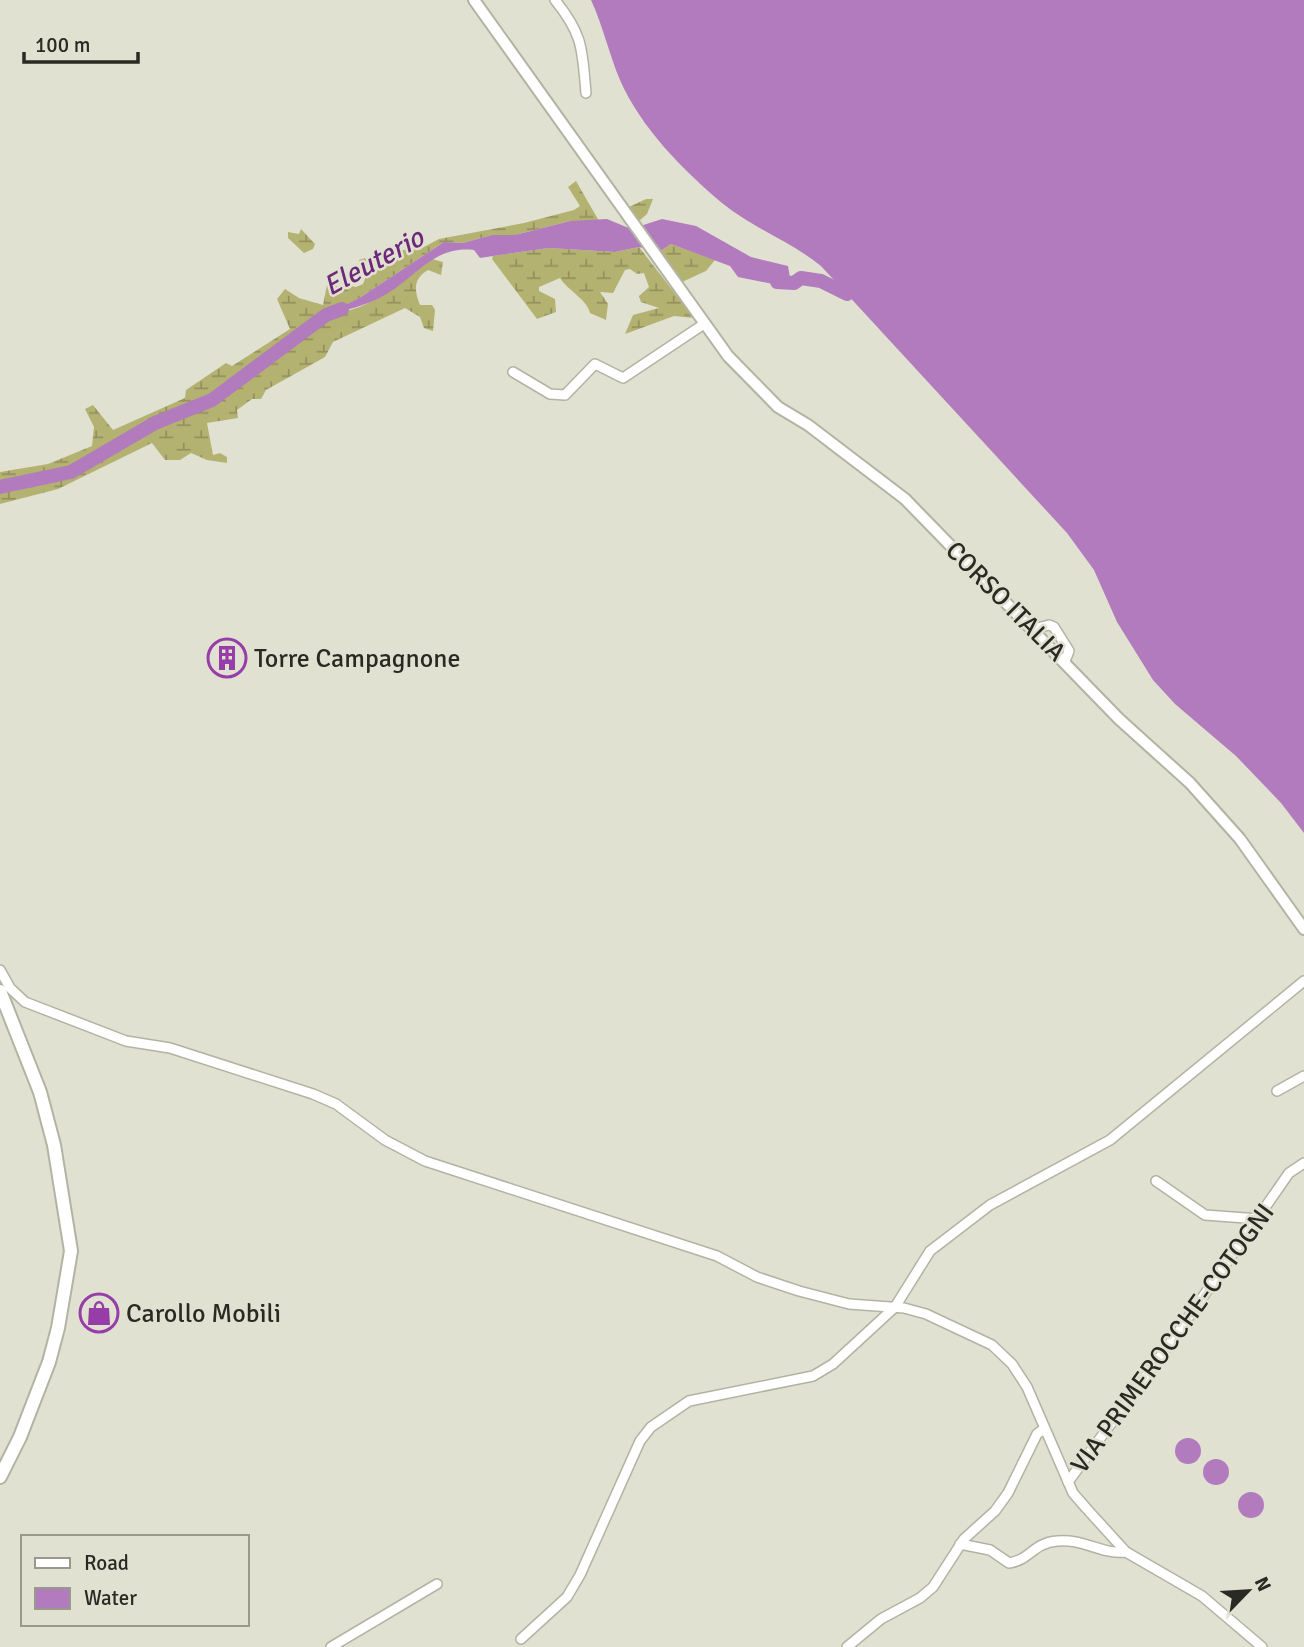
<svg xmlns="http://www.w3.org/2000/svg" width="1304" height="1647" font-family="Signika,sans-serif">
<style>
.wetland{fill:url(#wetland-marsh)}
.water{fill:#b27bbd}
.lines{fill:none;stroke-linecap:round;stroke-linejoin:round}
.river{stroke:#b27bbd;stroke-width:14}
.minor-casing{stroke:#b3b3a3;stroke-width:12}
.tertiary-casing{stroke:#b3b3a3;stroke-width:14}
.secondary-casing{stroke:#b3b3a3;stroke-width:16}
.minor{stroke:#fff;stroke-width:9}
.tertiary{stroke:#fff;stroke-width:10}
.secondary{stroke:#fff;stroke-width:12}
.labels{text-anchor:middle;stroke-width:5;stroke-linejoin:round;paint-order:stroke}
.street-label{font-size:26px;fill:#2a2a24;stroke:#e1e1d1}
.poi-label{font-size:26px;fill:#2a2a24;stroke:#e1e1d1;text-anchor:start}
.water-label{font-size:28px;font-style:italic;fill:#6c2979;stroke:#e1e1d1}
</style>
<defs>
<pattern id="wetland-marsh" width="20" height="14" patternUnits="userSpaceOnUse" patternTransform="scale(1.75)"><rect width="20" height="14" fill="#b4b271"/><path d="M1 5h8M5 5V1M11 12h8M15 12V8" fill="none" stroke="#93915d"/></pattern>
</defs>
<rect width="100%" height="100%" fill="#e1e1d1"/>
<g class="wetland">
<path d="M 576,181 L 599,221 L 570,221 L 515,235 L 492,235 L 463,243 L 444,242 L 361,297 L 331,313 C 370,312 400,281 432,259 L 443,262 L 441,275 L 428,270 C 413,279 414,290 420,305 L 432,305 L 435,310 L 433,331 L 424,328 L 420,317 L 405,308 L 333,342 L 325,357 L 266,390 L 261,399 L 252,399 L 237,410 L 238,418 L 207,423 L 213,455 L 220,453 L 227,457 L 227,463 L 207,460 L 191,453 L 180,460 L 165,460 L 152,443 L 58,489 L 0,504 L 0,472 L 48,464 L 92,446 L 94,427 L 85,409 L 93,405 L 113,430 L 185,398 L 186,390 L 226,363 L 232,366 L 290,329 L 277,299 L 285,289 L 299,298 L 323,305 L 327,285 L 334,284 L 341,289 L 343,284 L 356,287 L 363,284 L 366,276 L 359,260 L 365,258 L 373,272 L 387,266 L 401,250 L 420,249 L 439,239 L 524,223 L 574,210 L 580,206 L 568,187 Z"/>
<polygon points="646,199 653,199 647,214 639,221 629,207"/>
<polygon points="301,229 315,244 313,249 304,253 288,238 288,232 299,234"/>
<polygon points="671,244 715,260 706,271 682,282 659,252"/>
<path d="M 639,247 L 694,318 L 674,316 L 625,334 L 633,315 L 659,308 L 641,302 L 639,296 L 649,287 L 644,273 L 637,274 L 630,269 L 625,270 L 613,293 L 600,292 L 608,304 L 606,320 L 590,313 C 587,299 568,291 560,278 L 539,287 L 539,291 L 555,299 L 556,312 L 537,319 L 492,259 L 493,256 L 549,248 L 615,252 Z"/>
</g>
<g class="water">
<path d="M 591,0 L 1304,0 L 1304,833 L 1281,803 L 1236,756 L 1175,704 L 1153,680 L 1117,622 L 1094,570 L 1067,533 L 821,266 C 790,241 754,229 722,203 C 683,170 641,128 620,80 C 609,54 603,26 591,0 Z"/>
<path d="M 607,219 L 631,229 L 662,219 L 696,226 L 751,257 L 788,266 L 790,278 L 796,280 L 778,285 L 738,277 L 730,266 L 671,244 L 659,252 L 639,247 L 615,252 L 549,248 L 493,256 L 480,258 L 474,250 C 433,245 415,279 383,296 C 365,306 346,310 326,315 L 361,297 L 444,242 L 463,243 L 492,235 L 515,235 L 570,221 Z"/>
<circle cx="1188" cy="1451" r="13"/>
<circle cx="1216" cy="1472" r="13"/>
<circle cx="1251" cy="1505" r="13"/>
</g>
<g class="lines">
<g class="river">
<polyline points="777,282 794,283 801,278 821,281 847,294"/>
<polyline points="0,487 71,472 155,423 212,400 326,315 342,309"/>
</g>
<defs>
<g id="minor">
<path d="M 555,0 C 584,36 582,50 586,93"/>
<polyline points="513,372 550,394 565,395 595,364 623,378 704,324"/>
<polyline points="1033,629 1049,625 1054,627 1069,651 1065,661"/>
<polyline points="0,970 10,988 25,1002 126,1041 170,1048 313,1094 336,1104 385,1140 425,1161 717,1256 757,1277 799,1291 849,1304 904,1308 926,1314 992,1345 1012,1364 1027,1387 1073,1493 1086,1508 1126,1552 1202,1596 1262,1647"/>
<polyline points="1277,1091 1304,1076"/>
<polyline points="1156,1181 1205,1215 1259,1219"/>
<polyline points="1068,1482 1179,1331 1289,1173 1304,1163"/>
<path d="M 960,1544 L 990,1550 L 1009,1563 C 1030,1560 1033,1543 1057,1541 C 1082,1538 1103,1555 1126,1552"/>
<polyline points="521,1639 567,1597 580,1575 640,1441 651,1427 689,1401 813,1376 833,1364 895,1307 930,1251 990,1205 1110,1140 1304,981"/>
<polyline points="331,1647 437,1584"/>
<polyline points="847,1647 881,1619 920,1598 933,1587 964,1539 995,1511 1008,1493 1037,1434 1044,1429"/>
</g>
<polyline id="tertiary" points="474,0 728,356 778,407 808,425 905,499 1119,719 1190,783 1240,839 1304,929"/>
<polyline id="secondary" points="0,991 40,1092 54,1145 71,1251 58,1328 49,1362 20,1437 0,1477"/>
</defs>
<use href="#minor" class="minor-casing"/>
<use href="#tertiary" class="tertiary-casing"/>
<use href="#secondary" class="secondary-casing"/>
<use href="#minor" class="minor"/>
<use href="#tertiary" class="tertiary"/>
<use href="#secondary" class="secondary"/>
</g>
<defs>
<symbol id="building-ring" viewBox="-11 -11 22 22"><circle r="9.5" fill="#e1e1d1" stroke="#973da8" stroke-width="1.5"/><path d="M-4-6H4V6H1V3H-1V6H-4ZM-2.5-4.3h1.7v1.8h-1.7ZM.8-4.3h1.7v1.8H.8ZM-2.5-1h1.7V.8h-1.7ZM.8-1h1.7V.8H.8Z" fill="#973da8"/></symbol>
<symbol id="shop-ring" viewBox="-11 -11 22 22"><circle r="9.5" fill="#e1e1d1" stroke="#973da8" stroke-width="1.5"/><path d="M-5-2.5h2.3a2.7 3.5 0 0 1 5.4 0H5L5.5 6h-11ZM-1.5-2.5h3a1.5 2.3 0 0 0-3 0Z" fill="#973da8"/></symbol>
</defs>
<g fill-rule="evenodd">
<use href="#building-ring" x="205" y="636" width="44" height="44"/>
<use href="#shop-ring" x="77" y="1291" width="44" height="44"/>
</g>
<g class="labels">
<g class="street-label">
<text transform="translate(1006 601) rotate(45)" y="9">CORSO ITALIA</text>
<text transform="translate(1172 1338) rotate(-54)" y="9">VIA PRIMEROCCHE-COTOGNI</text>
</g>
<g class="poi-label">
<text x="254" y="667">Torre Campagnone</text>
<text x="126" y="1322">Carollo Mobili</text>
</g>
<g class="water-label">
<text transform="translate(373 261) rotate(-29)" y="10">Eleuterio</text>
</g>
</g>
<rect x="21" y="1535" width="228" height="91" fill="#e1e1d1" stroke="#98988c" stroke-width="2"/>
<rect x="35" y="1558" width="35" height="10" fill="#ffffff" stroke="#98988c" stroke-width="2"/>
<text x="84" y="1570" font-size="21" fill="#2a2a24">Road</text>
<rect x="35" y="1588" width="35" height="21" fill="#b27bbd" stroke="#98988c" stroke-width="2"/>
<text x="84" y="1605" font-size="21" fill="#2a2a24">Water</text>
<g transform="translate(1248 1591) rotate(65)" stroke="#e1e1d1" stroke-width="5" paint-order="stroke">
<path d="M0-5L12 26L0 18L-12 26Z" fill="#2a2a24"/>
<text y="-10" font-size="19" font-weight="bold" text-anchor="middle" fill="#2a2a24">N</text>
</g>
<path d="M24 52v10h114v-10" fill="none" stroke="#2a2a24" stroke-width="3.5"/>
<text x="35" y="52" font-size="21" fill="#2a2a24" stroke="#e1e1d1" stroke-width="5" paint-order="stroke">100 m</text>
</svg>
